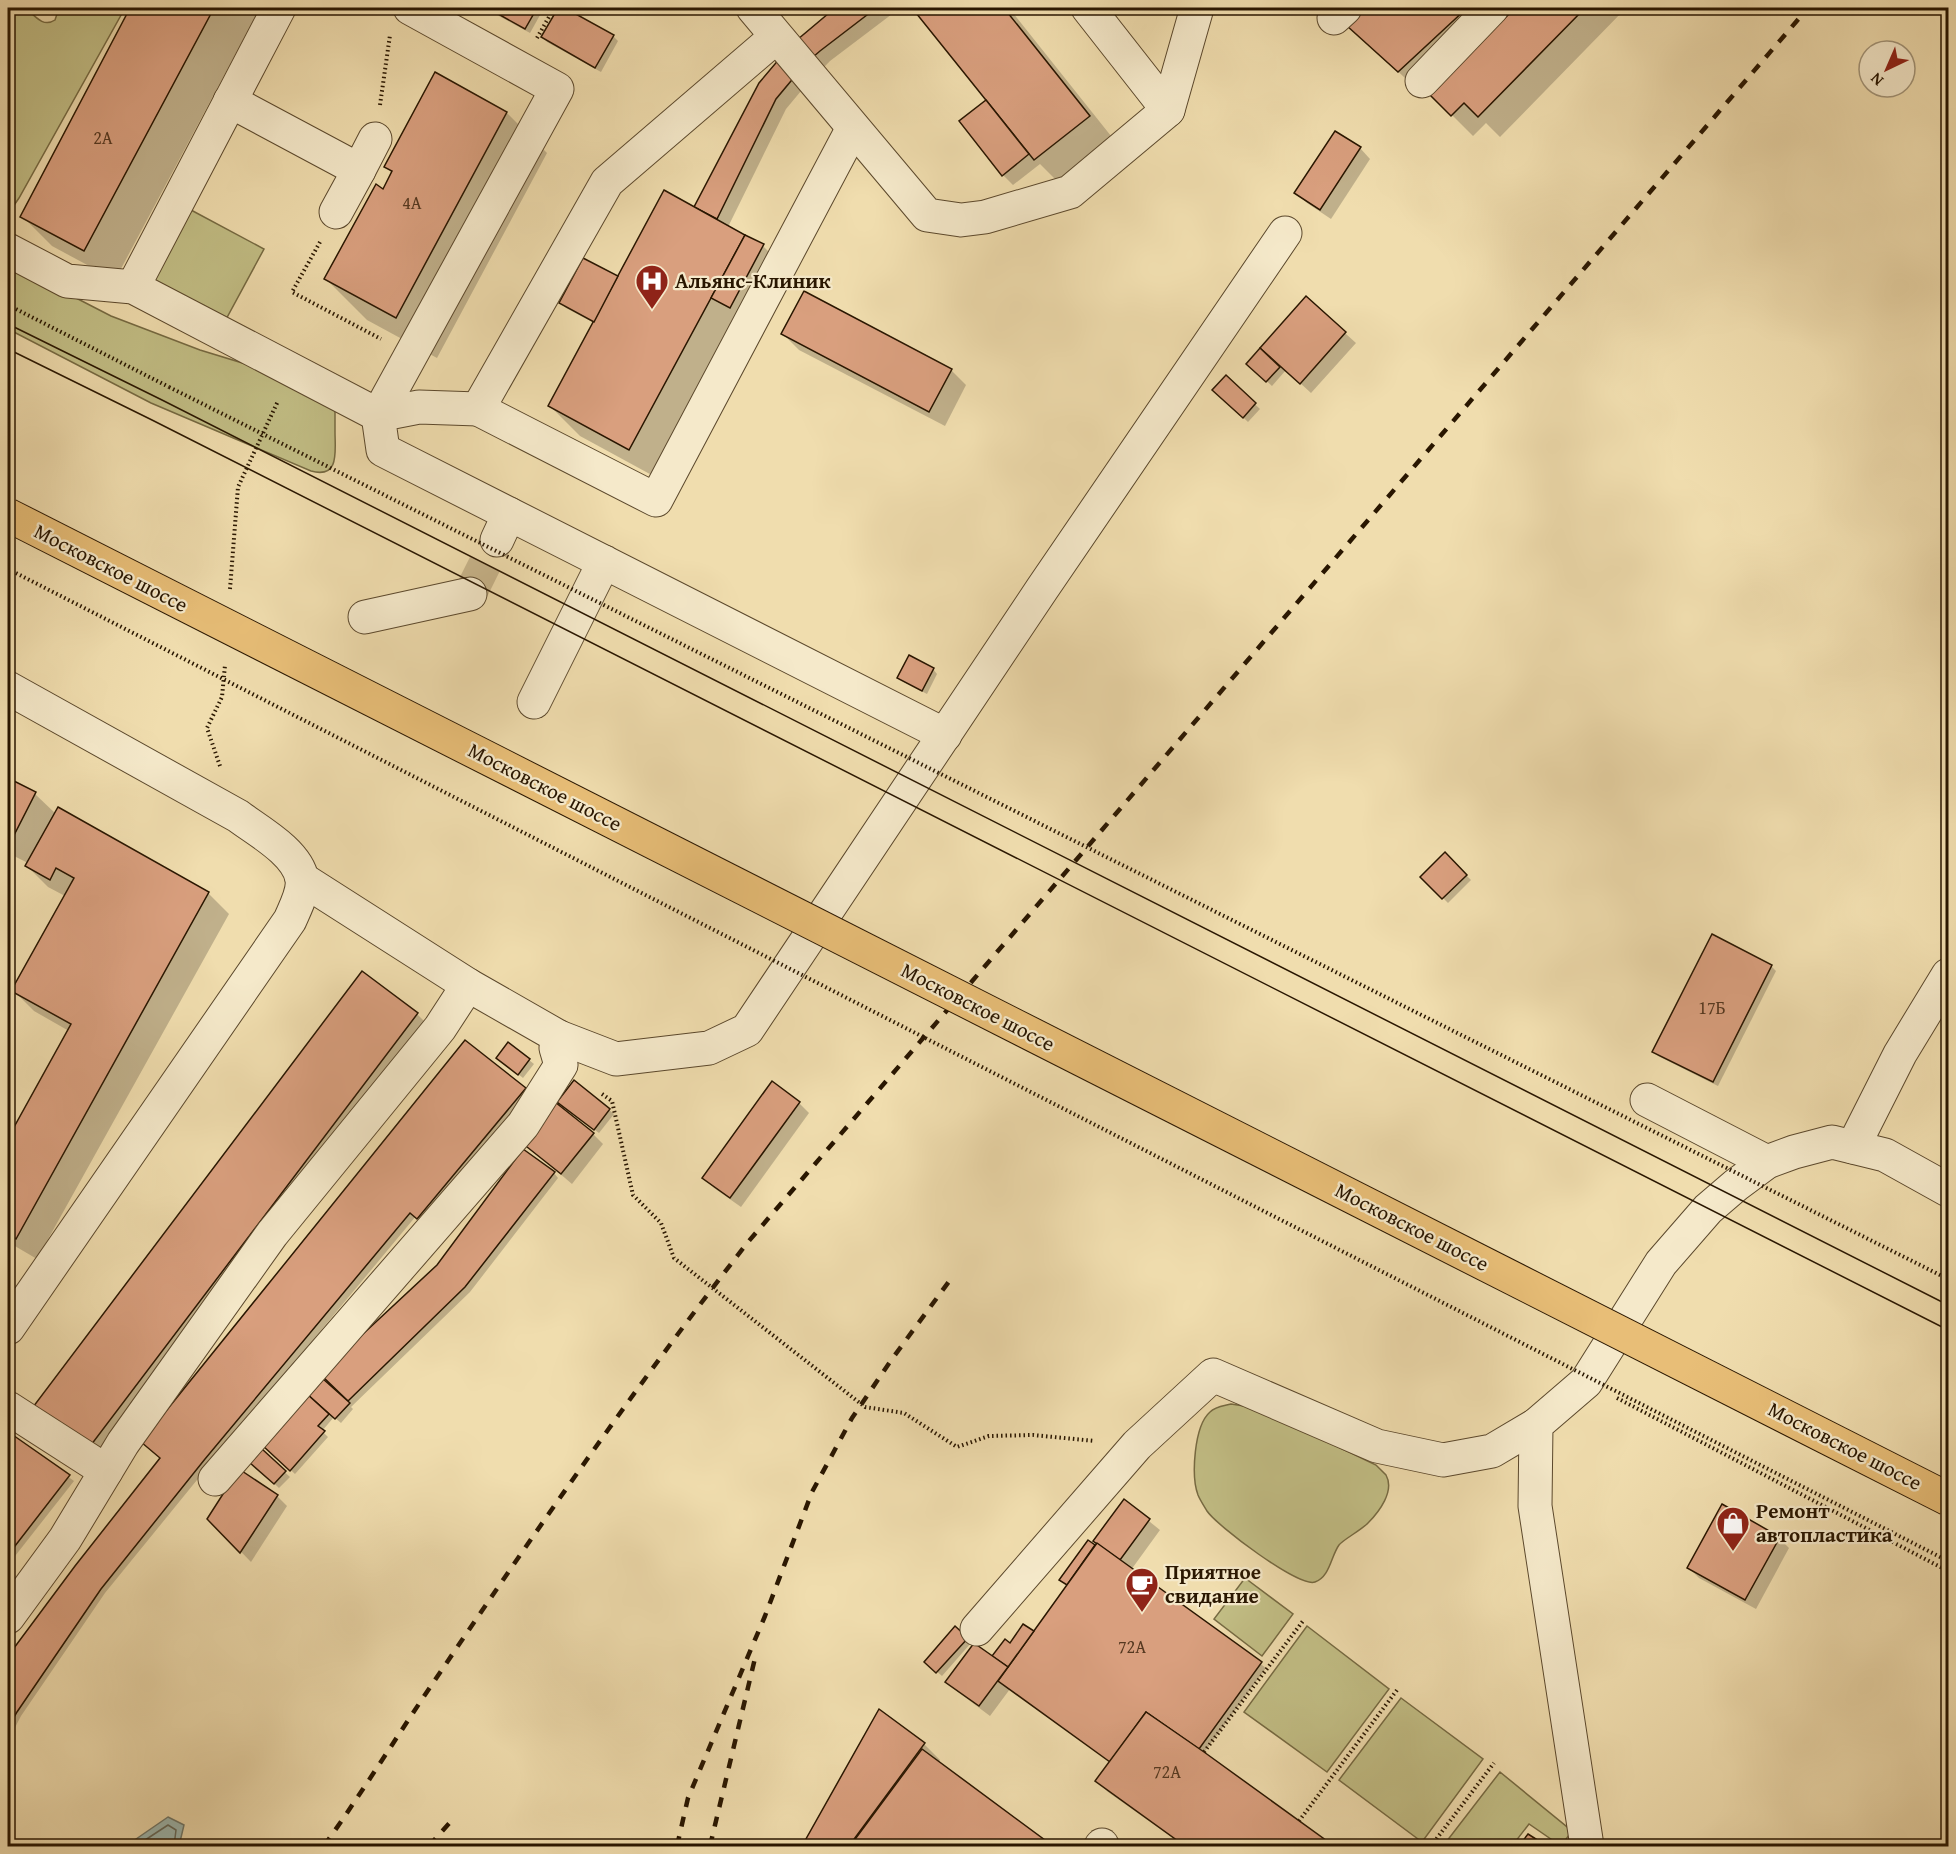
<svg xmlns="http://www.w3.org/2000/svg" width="1956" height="1854" font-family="'Gentium Book Plus',serif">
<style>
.green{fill:#c2be85;stroke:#766a42;stroke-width:1.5}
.water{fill:#9dbab3;stroke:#6f786b;stroke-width:1.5}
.shadow{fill:#0003}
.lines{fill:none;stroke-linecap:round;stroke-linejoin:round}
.shore{stroke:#63685a;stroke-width:1.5}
.building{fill:#d99f7e;stroke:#291600;stroke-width:1.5}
.minor-tunnel{stroke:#c8b58b;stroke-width:33;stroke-dasharray:33 16;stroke-linecap:butt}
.minor-casing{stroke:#5b482c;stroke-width:35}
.path{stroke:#291600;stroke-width:4;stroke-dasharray:1.5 3;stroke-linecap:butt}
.minor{stroke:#f5e9ca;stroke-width:33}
.tram{stroke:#291600;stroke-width:1.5}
.rail{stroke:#291600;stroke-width:4.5;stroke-dasharray:10 10;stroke-linecap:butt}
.major-bridge-casing{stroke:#291600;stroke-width:35;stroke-linecap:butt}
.path-bridge{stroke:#291600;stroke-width:4;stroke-dasharray:1.5 3;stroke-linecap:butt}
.major-bridge{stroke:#e8be77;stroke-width:33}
.labels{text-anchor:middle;stroke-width:4.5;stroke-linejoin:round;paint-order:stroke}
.number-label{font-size:18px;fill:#553820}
.poi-label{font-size:21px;font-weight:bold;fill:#291600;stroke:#f5e9ca;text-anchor:start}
.street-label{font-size:21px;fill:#291600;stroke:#f5e9ca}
</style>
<rect width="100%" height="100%" fill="#f0ddae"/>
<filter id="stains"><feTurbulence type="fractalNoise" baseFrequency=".00333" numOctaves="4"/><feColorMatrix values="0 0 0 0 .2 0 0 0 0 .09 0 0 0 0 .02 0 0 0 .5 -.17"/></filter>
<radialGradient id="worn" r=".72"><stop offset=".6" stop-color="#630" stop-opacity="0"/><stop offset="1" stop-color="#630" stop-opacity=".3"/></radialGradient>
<g class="green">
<path d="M 8,8 L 26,8 C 35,16 43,28 55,20 L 59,8 L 125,8 L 19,198 L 8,214 Z"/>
<polygon points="191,210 264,249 224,323 151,285"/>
<path d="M 8,263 L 111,316 L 200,350 L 298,380 L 335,407 C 335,416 335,424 335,432 C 335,451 340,479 311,471 L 151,403 L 8,329 Z"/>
<path d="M 1231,1404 L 1257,1408 L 1376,1465 C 1379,1468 1383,1472 1386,1475 C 1395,1491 1379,1512 1368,1523 C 1360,1531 1344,1539 1339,1545 C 1331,1556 1330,1577 1315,1582 C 1299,1588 1216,1525 1207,1511 C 1204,1506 1200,1500 1198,1495 C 1191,1476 1194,1426 1210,1412 C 1216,1406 1224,1406 1231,1404 Z"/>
<polygon points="1245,1578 1293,1614 1262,1656 1214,1619"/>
<polygon points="1307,1626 1389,1689 1327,1772 1244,1712"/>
<polygon points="1401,1698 1483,1759 1422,1842 1339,1780"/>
<polygon points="1500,1772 1572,1831 1561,1846 1529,1824 1512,1846 1443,1846"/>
</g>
<polygon class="water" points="168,1817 184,1825 179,1846 126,1846"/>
<g class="shadow">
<polygon points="132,8 260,8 115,280 52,246 22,216"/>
<polygon points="494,8 544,8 530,33 497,15 492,10"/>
<polygon points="559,8 613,36 618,41 601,72 547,42 543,37"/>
<polygon points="829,8 900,8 830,61 801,91 786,109 728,227 763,246 773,256 659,479 580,436 550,406 594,323 566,308 561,303 618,278 700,212 832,11"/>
<polygon points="915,8 1009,8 1119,146 1065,189 1040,164 1013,185 1003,175 994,108"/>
<polygon points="1367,8 1510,8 1419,91 1348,25"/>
<polygon points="1517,8 1626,8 1500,137 1486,123 1473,136 1431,94"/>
<polygon points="507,113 547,153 437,358 367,320 326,279 393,174 386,167"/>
<polygon points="1360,148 1370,159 1331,219 1307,203 1296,193"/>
<polygon points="1306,298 1356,343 1311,393 1286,370 1272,386 1248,364"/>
<polygon points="783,334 951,370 966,385 945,426 799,350"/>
<polygon points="1226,377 1260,409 1248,422 1214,390"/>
<polygon points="933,669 937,674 927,694 904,682 899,677"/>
<polygon points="8,779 35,794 56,814 208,893 229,914 37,1259 8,1242 8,1141 69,1031 34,1011 13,990 65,896 48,887 27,866 28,863 8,853"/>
<polygon points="1445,854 1471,880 1448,903 1422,877"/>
<polygon points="1771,966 1776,971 1718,1086 1658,1056 1654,1051"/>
<polygon points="417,1014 438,1035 107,1473 32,1411"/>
<polygon points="465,1042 530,1094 422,1222 416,1216 210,1464 105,1593 21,1716 8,1741 8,1658 76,1567 162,1458"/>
<polygon points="529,1060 534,1064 523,1078 503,1062"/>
<polygon points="799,1103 809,1113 741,1207 714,1188 704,1177"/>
<polygon points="564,1106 609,1110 614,1114 599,1133"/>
<polygon points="593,1134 603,1144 572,1184 524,1143"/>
<polygon points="554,1173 558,1178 470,1292 351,1407 353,1409 341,1423 334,1417 322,1431 328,1437 295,1474 264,1445 322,1380 343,1397"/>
<polygon points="11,1435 74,1481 8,1565 8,1440"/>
<polygon points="262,1451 290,1477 279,1488 251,1462"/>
<polygon points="277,1496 287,1506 251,1562 209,1519"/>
<polygon points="1124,1501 1160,1530 1131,1570 1266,1668 1203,1754 1331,1846 1184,1846 1108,1792 1097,1781 1111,1762 1010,1689 990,1716 958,1692 947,1681 993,1658 1010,1645 1034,1634 1068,1586 1088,1542 1096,1548"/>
<polygon points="1779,1538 1789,1548 1756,1609 1699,1578 1688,1567"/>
<polygon points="955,1629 971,1643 942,1676 926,1662"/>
<polygon points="880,1711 924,1744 940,1760 938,1763 1051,1846 804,1846"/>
</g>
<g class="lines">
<polyline class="shore" points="136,1846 168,1825 176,1830 174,1846"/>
</g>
<g class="building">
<polygon points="130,8 214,8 84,251 20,217"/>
<polygon points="492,8 537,8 525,29 491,10"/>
<polygon points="558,8 565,8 614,35 595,68 541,37"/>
<polygon points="835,8 876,8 820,51 806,63 776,99 717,219 694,207 759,83 791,45"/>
<polygon points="912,8 1004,8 1090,116 1034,160"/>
<polygon points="1365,8 1467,8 1398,72 1346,25"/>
<polygon points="1515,8 1585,8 1478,117 1464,103 1451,116 1429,94"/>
<polygon points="435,72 507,112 396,318 324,279 376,184 383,189 392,171 384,167"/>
<polygon points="986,100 1029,154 1002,176 959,121"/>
<polygon points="1335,131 1361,147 1320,210 1294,193"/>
<polygon points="664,190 745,235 629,450 548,406"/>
<polygon points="745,235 764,244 730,308 711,298"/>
<polygon points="583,258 618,276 594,322 559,303"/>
<polygon points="804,291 952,369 929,412 781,334"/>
<polygon points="1306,296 1346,332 1300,384 1260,348"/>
<polygon points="1260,348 1280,367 1266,382 1246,364"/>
<polygon points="1226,375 1256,403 1243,418 1212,390"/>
<polygon points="909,655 934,668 922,691 897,678"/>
<polygon points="8,778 36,792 9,845 8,844"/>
<polygon points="58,807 209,892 16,1239 8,1234 8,1138 71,1024 11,991 74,878 56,868 50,880 25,866"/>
<polygon points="1445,852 1467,875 1442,899 1420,877"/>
<polygon points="1712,934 1772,965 1713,1082 1652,1052"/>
<polygon points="362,971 418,1013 85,1453 30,1411"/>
<polygon points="465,1040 526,1088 417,1219 410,1213 205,1459 101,1589 17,1712 8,1728 8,1656 75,1566 160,1458 141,1442"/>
<polygon points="508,1042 530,1059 518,1075 496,1058"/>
<polygon points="574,1080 610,1109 594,1130 557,1102"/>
<polygon points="772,1081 800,1102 730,1198 702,1178"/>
<polygon points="555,1102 594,1133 561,1174 522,1143"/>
<polygon points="523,1149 555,1172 465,1287 348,1401 320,1374 437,1265"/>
<polygon points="322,1378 350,1403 335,1419 307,1394"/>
<polygon points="307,1394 329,1414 318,1426 325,1431 290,1471 262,1445"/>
<polygon points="10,1433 70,1475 8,1555 8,1437"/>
<polygon points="262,1449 286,1471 274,1484 249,1462"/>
<polygon points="239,1469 278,1495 240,1553 207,1519"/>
<polygon points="1124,1499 1150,1519 1120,1560 1093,1541"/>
<polygon points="1722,1504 1780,1537 1745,1600 1687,1568"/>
<polygon points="1088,1540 1095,1545 1067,1585 1059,1580"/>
<polygon points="1097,1543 1262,1662 1199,1749 1146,1712 1110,1762 998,1681"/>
<polygon points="1023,1624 1034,1631 1008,1667 992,1656 1005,1639 1010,1643"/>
<polygon points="955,1626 968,1638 936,1673 924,1662"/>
<polygon points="974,1643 1008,1667 979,1706 945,1682"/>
<polygon points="879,1709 925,1743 849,1846 802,1846"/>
<polygon points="1146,1712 1204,1752 1334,1846 1185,1846 1095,1781"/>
<polygon points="922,1749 1053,1846 850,1846"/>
<polygon points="1528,1834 1547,1846 1519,1846"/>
</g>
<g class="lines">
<polyline class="minor-tunnel" points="470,594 497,540"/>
<defs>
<g id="minor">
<polyline points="753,8 927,215 961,220 985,217 1070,192 1168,110 1088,8"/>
<polyline points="1334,18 1345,8"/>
<polyline points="776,37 607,182 478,409 656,500 853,128"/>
<polyline points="1422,81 1492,8"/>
<polyline points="230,101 359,170 375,139"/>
<polyline points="1168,110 1197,8"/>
<polyline points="336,212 359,170"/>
<polyline points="8,250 67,281 133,287 378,415 557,89 410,8"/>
<polyline points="133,287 279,8"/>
<polyline points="478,409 419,407 378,415 383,450 945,735"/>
<polyline points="497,540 509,514"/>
<polyline points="365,617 470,594"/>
<path d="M 8,688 L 238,816 C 258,831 297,852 302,879 C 304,892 295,908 290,920 L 8,1328"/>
<polyline points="534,702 604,562"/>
<polyline points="302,879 468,985 559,1037 616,1059 709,1048 747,1030 1042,589 1285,233"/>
<polyline points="1647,1100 1767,1162"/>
<polyline points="1853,1147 1900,1054 1948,975"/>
<polyline points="8,1408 106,1471"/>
<polyline points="215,1479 523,1125 561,1065 556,1048 559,1037"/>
<polyline points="8,1617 65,1539 123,1443 272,1234 440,1028 468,985"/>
<polyline points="977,1629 1137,1445 1213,1375 1377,1446 1443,1460 1492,1451 1536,1425"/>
<polyline points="1101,1846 1102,1845"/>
<polyline points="1587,1846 1535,1506 1536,1425 1586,1382 1661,1263 1708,1209 1736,1185 1767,1162 1794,1152 1832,1142 1885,1155 1948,1190"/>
</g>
</defs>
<use href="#minor" class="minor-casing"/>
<g class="path">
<polyline points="537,38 554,8"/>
<polyline points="380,105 390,35"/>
<polyline points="320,242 292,292 381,339"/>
<polyline points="8,305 169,387"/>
<polyline points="230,589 238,487 278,401"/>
<polyline points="220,766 207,728 222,697 225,665"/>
<polyline points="602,1094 612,1101 633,1195 661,1223 674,1258 865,1407 904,1413 957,1447 989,1436 1033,1435 1095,1441"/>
<polyline points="1617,1398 1948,1571"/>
<polyline points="1204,1752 1303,1621"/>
<polyline points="1299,1821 1397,1690"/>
<polyline points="1431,1846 1494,1763"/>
</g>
<use href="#minor" class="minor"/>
<g class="tram">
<polyline points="8,324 162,400 1948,1305"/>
<polyline points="8,349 152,420 1948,1330"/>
</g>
<g class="rail">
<path d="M 324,1846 C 363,1791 399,1733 437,1677 C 537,1529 638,1383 748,1242 L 1808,8"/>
<polyline points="429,1846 454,1818"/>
<polyline points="677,1846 688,1798 765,1616 812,1492 852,1418 892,1359 953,1276"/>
<polyline points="710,1846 756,1654"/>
</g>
<defs>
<polyline id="major-bridge" points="8,515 1948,1499"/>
</defs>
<use href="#major-bridge" class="major-bridge-casing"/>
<g class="path-bridge">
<polyline points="169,387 1948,1279"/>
<polyline points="8,569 1948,1561"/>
</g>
<use href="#major-bridge" class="major-bridge"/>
</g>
<defs>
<symbol id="hospital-pin" viewBox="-11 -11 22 30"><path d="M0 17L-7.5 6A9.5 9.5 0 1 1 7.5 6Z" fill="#8f2418" stroke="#f5e9ca"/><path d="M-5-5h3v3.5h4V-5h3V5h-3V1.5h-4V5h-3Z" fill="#fff"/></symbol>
<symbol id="shop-pin" viewBox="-11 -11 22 30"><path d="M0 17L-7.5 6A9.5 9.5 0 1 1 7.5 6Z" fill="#8f2418" stroke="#f5e9ca"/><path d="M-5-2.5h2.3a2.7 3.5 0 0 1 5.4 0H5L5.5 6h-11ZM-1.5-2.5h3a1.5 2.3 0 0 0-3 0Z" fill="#fff"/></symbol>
<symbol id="cafe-pin" viewBox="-11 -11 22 30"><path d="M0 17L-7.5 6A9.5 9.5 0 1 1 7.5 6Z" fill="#8f2418" stroke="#f5e9ca"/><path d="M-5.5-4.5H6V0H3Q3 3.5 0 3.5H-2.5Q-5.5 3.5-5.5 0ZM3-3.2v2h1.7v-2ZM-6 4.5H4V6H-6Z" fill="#fff"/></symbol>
</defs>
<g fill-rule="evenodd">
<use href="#hospital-pin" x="633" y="262" width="38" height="52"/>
<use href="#shop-pin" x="1714" y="1504" width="38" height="52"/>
<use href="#cafe-pin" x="1123" y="1565" width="38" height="52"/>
</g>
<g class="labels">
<g class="number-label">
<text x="103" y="144">2А</text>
<text x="412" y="209">4А</text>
<text x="1712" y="1014">17Б</text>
<text x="1132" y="1653">72А</text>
<text x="1167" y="1778">72А</text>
</g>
<g class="poi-label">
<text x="675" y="288">Альянс-Клиник</text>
<text x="1756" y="1518">Ремонт<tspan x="1756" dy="24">автопластика</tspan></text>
<text x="1165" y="1579">Приятное<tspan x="1165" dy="24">свидание</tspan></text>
</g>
<g class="street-label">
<text transform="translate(111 568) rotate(27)" y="7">Московское шоссе</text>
<text transform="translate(545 787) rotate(27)" y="7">Московское шоссе</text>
<text transform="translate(978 1007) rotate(27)" y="7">Московское шоссе</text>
<text transform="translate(1412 1227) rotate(27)" y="7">Московское шоссе</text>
<text transform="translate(1845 1446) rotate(27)" y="7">Московское шоссе</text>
</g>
</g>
<rect width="1956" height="1854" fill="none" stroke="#f0ddae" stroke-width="30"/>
<rect x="9" y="9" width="1938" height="1836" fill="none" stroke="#291600" stroke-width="3"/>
<rect x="15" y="15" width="1926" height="1824" fill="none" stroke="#291600" stroke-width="1.5"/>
<g transform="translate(1887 69) rotate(224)"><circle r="28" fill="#f5e9ca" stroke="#a39579" stroke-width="1.5"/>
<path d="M0-4.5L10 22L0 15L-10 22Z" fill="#8f2418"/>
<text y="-9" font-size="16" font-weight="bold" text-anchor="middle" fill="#291600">N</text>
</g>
<rect width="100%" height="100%" filter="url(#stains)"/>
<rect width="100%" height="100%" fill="url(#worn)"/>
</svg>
